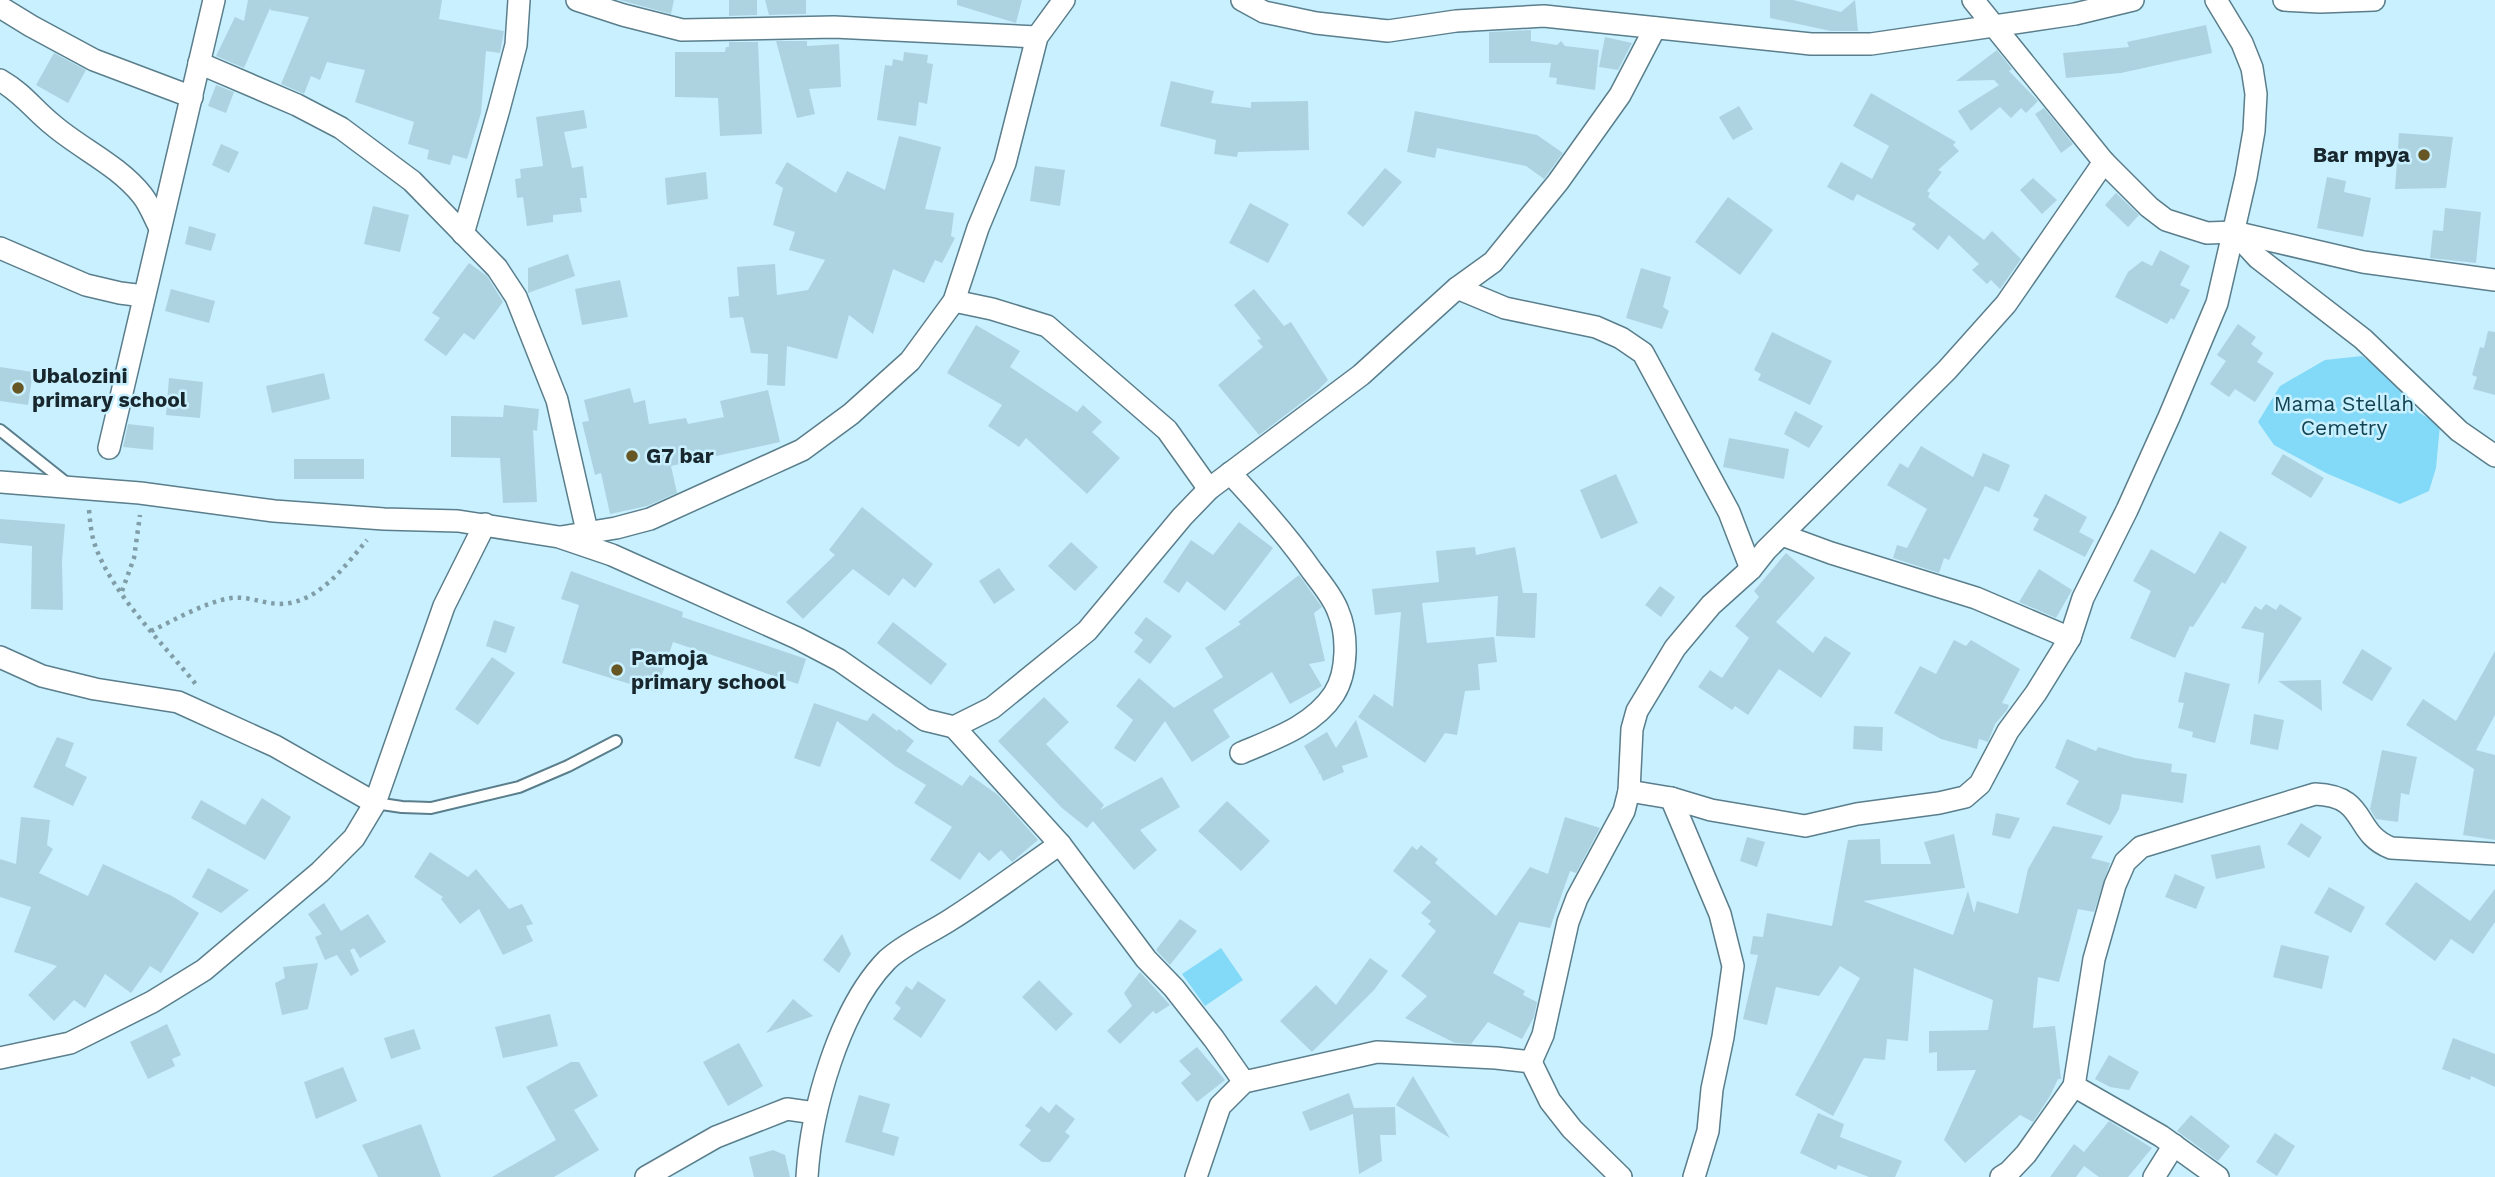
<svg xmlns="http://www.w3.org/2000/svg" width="2495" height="1177" font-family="'Work Sans',sans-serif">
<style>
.green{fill:#83d9f8}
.building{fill:#add3e1}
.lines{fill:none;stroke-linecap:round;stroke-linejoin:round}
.service-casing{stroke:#5a7e8b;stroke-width:14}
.minor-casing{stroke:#5a7e8b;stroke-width:24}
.path{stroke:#809da8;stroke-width:4.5;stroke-dasharray:3.5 5;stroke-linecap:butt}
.service{stroke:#fff;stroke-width:10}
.minor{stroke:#fff;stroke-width:21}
.poi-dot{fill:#675724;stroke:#c9f0ff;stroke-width:2.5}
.labels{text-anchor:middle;stroke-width:5;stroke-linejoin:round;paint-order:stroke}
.poi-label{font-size:21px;font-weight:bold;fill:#18272d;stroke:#c9f0ff;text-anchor:start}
.park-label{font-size:21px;fill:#124454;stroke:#c9f0ff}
</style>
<rect width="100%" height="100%" fill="#c9f0ff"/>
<g class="green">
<polygon points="2362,356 2399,385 2418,412 2440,425 2436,468 2429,491 2400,504 2328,474 2274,445 2258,422 2280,386 2325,360"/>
<polygon points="1221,948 1243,980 1205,1006 1182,974"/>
</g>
<g class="building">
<polygon points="248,0 442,0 439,19 504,31 500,53 486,51 481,113 467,159 453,155 450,165 427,159 429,150 408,144 414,122 355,102 365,70 327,62 320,80 311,76 304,94 281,84 309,17 270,10 271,6 244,68 216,56 235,17 244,21"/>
<polygon points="619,0 674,0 671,14"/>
<polygon points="729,0 757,0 757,15 729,16"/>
<polygon points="765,0 806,0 806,14 769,15"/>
<polygon points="957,0 1022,0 1016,23 957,5"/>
<polygon points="1770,0 1793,0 1841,12 1855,0 1858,31 1831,31 1770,18"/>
<polygon points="2206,25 2212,53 2121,73 2066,78 2063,53 2129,47 2127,42"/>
<polygon points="1531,30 1531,41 1557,45 1561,41 1565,46 1599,50 1595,90 1556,84 1557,78 1549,77 1551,63 1489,63 1489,32"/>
<polygon points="1605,37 1632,43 1618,70 1599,67"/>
<polygon points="776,41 807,41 807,46 839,44 841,87 809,89 815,114 797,118"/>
<polygon points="729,42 758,42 762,134 720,136 718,98 675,97 675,52 725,52 726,47 729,47"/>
<polygon points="1997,50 2012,69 2009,71 2038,101 2026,113 2021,108 2011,118 2000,107 1971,131 1958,111 1999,85 1994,80 1956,81"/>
<polygon points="904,52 928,55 927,63 933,64 927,104 919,102 916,126 877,120 885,65 892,66 893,59 903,61"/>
<polygon points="54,53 86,70 68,103 36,85"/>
<polygon points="1171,81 1214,91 1211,103 1251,108 1251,102 1308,101 1309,150 1238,152 1237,157 1214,154 1216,140 1160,126"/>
<polygon points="216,85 234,92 226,113 208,106"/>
<polygon points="1871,93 1956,142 1953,145 1959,151 1938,170 1942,172 1927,191 1930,193 1928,197 1984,240 1992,231 2021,259 2000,289 1991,280 1987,284 1972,270 1979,264 1949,235 1938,250 1912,229 1916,224 1857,194 1853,201 1827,187 1841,162 1872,179 1889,146 1853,126"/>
<polygon points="1739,106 1753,129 1733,140 1719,117"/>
<polygon points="2044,108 2073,144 2061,153 2035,114"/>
<polygon points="584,110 587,128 564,132 572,168 583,166 587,198 580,198 582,212 553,215 553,222 527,226 523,197 517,198 515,179 521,178 520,169 543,166 536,117"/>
<polygon points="1415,111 1537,135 1563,153 1544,179 1526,166 1437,148 1435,158 1407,152"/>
<polygon points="2399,133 2453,137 2446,188 2395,189"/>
<polygon points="899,136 941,147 925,209 954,213 951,236 955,238 942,263 935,260 924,283 893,269 873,334 849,315 837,359 787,346 785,386 767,385 768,354 751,353 743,317 730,318 728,297 739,296 737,267 775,264 777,295 808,290 825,260 789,250 795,232 773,225 783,188 775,183 787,162 836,193 847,171 885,190"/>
<polygon points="221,144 239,152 229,173 212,165"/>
<polygon points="1035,166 1065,170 1060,206 1030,201"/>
<polygon points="1385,168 1402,182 1363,227 1347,213"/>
<polygon points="706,172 708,199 667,205 665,178"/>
<polygon points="2327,177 2346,181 2344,192 2371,198 2363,237 2317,228"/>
<polygon points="2033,178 2057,200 2042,214 2020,190"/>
<polygon points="2116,193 2139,215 2128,227 2105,205"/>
<polygon points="1728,197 1773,230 1740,275 1695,242"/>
<polygon points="1250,203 1289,224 1268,263 1229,243"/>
<polygon points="373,206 409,215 400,252 364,244"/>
<polygon points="2445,208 2481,212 2476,263 2430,258 2433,230 2443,231"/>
<polygon points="189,226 216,234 211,251 185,244"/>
<polygon points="2160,250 2190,266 2180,285 2190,290 2174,320 2171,318 2167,324 2115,297 2128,272 2142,261 2152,266"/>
<polygon points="568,254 575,276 528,293 528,268"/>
<polygon points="469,263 487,276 503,302 474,340 464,333 446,356 424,340 440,318 432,313"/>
<polygon points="1641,268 1671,277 1663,307 1669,311 1662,329 1626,318"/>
<polygon points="620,280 628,317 582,325 575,289"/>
<polygon points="171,289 215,301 209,323 165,311"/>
<polygon points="1254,289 1284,326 1291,322 1328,380 1317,391 1259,435 1218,385 1263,347 1257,340 1261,339 1234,305"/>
<polygon points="2238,324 2256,337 2251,344 2263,353 2257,362 2274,373 2255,402 2235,389 2229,397 2210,384 2226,361 2217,355"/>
<polygon points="976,325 1020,351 1010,367 1077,412 1083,405 1102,422 1092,432 1120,458 1087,494 1026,438 1019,447 988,426 1002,405 947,373"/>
<polygon points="2488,331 2495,332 2495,395 2473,389 2477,377 2472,375 2480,347 2484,348"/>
<polygon points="1772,332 1832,361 1810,405 1758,380 1761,374 1754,370"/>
<polygon points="0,367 33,372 28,405 0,401"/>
<polygon points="324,373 330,399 272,413 266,386"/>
<polygon points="169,378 203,382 200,418 166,415"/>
<polygon points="630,388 634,403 645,400 649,424 686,418 688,424 724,417 720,401 768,390 780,442 671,466 677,493 647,506 610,514 601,473 595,475 582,422 589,421 584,400"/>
<polygon points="504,405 539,409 537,431 533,430 537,502 503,503 500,458 451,457 451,416 503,417"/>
<polygon points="1795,411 1823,426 1809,448 1784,434"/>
<polygon points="128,424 154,427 153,450 123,447"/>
<polygon points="1729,438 1789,449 1784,479 1723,467"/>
<polygon points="1921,446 1973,477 1983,453 2010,465 1999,492 1985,486 1949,560 1944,558 1939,573 1893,558 1897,545 1907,548 1927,509 1887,485 1900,463 1908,468"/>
<polygon points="2283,454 2324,478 2311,498 2271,474"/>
<rect x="294" y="459" width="70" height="20"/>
<polygon points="1616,474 1638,523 1601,539 1580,490"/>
<polygon points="2045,494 2087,517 2079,532 2094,540 2085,557 2033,530 2039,519 2033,516"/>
<polygon points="862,507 933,564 915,588 903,578 889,596 853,569 803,619 786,602 835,555 829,550"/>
<polygon points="0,519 65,524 62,561 63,610 31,609 32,546 0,543"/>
<polygon points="1239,522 1273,548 1225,611 1187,581 1179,593 1163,582 1191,540 1213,555"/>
<polygon points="2220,531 2247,547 2225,584 2222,582 2193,627 2190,626 2175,658 2130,638 2151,591 2133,581 2151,549 2195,574"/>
<polygon points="1071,542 1098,567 1075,591 1048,566"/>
<polygon points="1475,547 1476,555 1515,547 1523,593 1537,593 1535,638 1496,636 1498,596 1422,603 1427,643 1494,637 1497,662 1478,664 1480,690 1465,691 1457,735 1445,733 1425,763 1358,717 1374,694 1393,707 1401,612 1375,615 1372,589 1439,582 1436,551"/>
<polygon points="1786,553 1815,578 1776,622 1813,653 1825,636 1851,653 1821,698 1779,669 1748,715 1735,706 1732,710 1698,687 1710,670 1722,678 1749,638 1735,626 1759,597 1754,591"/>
<polygon points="999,568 1015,590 994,604 979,581"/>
<polygon points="2039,569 2072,590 2056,618 2019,602"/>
<polygon points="571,571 683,612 682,617 806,659 798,684 673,642 656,692 562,663 579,605 561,599"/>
<polygon points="1299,575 1322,607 1314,613 1325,661 1309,664 1322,686 1290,704 1272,672 1213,710 1230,737 1192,762 1165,721 1135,762 1114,748 1133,720 1116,706 1139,678 1174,708 1223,677 1205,648 1241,624 1238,622"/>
<polygon points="1660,586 1675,597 1661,617 1645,605"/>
<polygon points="2266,604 2276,610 2280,604 2302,618 2258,685 2264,633 2241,628 2255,606 2261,610"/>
<polygon points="1146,617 1172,636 1150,664 1134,652 1143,640 1134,633"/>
<polygon points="494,620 515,627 506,653 486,646"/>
<polygon points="893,622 947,664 931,685 877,643"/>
<polygon points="1954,640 1966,646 1971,640 2020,669 2002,703 2009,705 2007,710 1995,724 1988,742 1979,739 1977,749 1941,739 1894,713 1920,666 1936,674"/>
<polygon points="2362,649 2392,668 2372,701 2342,683"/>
<polygon points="2495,651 2495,715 2476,750 2495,755 2495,840 2463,835 2474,769 2406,725 2423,699 2456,721"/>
<polygon points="492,657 515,673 478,725 455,709"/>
<polygon points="2185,672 2230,684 2215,743 2192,737 2193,732 2178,728 2184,703 2178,702"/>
<polygon points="2321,680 2322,711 2278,681"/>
<polygon points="1044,697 1069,722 1046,744 1104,805 1100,810 1162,777 1180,807 1140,830 1157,850 1134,870 1093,821 1087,828 1062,808 998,741"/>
<polygon points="814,703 867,721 873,713 897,731 899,729 914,741 906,751 962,786 970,775 998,795 1038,840 1012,862 1001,850 989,861 979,852 960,880 930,860 952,827 914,803 926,785 895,766 837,721 820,767 794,758"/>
<polygon points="2254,714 2284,720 2278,750 2250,744"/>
<polygon points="1356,720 1368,757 1342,766 1344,772 1323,781 1320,773 1317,774 1319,772 1304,746 1327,732 1336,748"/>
<polygon points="1854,726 1883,727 1882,751 1853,749"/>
<polygon points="57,737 74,743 65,766 87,777 73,806 33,787"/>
<polygon points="2067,739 2096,751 2098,747 2135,758 2172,764 2171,772 2187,774 2183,803 2122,794 2119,809 2110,825 2066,804 2079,781 2055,768"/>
<polygon points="2382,750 2417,757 2409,795 2401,793 2398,822 2376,819 2370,809"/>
<polygon points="262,798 291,817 265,860 191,818 201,800 245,825"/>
<polygon points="1227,801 1270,841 1241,871 1198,831"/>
<polygon points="1996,813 2020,818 2010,839 1992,835"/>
<polygon points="21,817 50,820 47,845 53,849 39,873 88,896 103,864 172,896 199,913 161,973 150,966 131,993 105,974 85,1008 74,1000 54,1021 28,995 57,966 14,952 31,907 0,897 0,859 16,864"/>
<polygon points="1565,817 1600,828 1576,873 1570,871 1550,928 1519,922 1493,973 1525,991 1523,995 1537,1002 1534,1017 1522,1039 1488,1022 1471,1044 1455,1043 1405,1018 1427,996 1401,976 1436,931 1428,924 1431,921 1421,913 1431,902 1393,871 1412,846 1417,850 1421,845 1438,859 1435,863 1496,916 1530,867 1548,874"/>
<polygon points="2301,823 2322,837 2309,858 2287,844"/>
<polygon points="2053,826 2103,836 2091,858 2110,863 2094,912 2078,909 2059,982 2038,977 2033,1028 2055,1026 2061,1079 2058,1079 2050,1096 2033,1122 2020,1115 1965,1163 1944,1140 1976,1070 1937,1071 1937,1052 1929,1053 1929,1031 1988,1030 1993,1000 1914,968 1908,1041 1887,1039 1885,1060 1864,1058 1833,1116 1795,1095 1860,978 1840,966 1819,996 1776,987 1767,1025 1743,1019 1758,955 1750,954 1753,936 1763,937 1767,913 1832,926 1848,840 1880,839 1881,864 1931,864 1924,842 1954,834 1965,888 1863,901 1953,935 1968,891 1974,913 1977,901 2018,914 2028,869"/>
<polygon points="1747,837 1765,842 1757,867 1740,861"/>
<polygon points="2260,845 2265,868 2216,879 2211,855"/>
<polygon points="430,852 468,877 476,869 509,909 522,904 533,924 526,926 533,941 503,955 479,909 460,924 441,899 443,897 414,877"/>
<polygon points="208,868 249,890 221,913 192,897"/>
<polygon points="2175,874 2205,887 2196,909 2165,897"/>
<polygon points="2416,882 2470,921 2495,889 2495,922 2473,954 2451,939 2435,961 2385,924"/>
<polygon points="2329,887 2365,907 2351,933 2314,913"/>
<polygon points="324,903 341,931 368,914 386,942 360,958 354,948 350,950 359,971 351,976 337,955 325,960 315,937 322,934 308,914"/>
<polygon points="1180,919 1197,931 1170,965 1156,950"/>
<polygon points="842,934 851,954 839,973 823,960"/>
<polygon points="2281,945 2329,956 2322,989 2273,977"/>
<polygon points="1370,958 1388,971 1374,990 1312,1052 1280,1021 1316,985 1336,1005"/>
<polygon points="318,963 308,1009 282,1015 275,983 285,978 283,967"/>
<polygon points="1140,972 1170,1005 1156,1014 1153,1011 1120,1044 1107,1031 1132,1006 1124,993"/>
<polygon points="1039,980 1073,1014 1056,1031 1022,997"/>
<polygon points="918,981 946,1000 921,1038 893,1019 901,1008 895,1003 906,986 912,990"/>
<polygon points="793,999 813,1016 766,1033"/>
<polygon points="550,1014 558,1046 503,1058 495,1027"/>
<polygon points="167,1024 181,1055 172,1059 175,1066 148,1079 130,1042"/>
<polygon points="414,1029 421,1049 391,1059 384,1038"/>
<polygon points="2453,1038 2495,1054 2495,1087 2471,1076 2470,1080 2442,1069"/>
<polygon points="739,1043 763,1086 728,1106 703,1062"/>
<polygon points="1197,1047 1225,1080 1197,1102 1181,1083 1191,1074 1179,1061"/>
<polygon points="2109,1055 2139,1072 2129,1090 2110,1087 2095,1079"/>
<polygon points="571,1062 579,1062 598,1096 574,1110 599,1150 554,1177 492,1177 556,1140 526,1087"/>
<polygon points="343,1067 357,1101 316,1119 304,1082"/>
<polygon points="1413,1076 1450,1138 1396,1105"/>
<polygon points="1349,1093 1354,1108 1395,1107 1396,1135 1380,1135 1382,1161 1359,1174 1353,1114 1310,1131 1302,1112"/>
<polygon points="859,1095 890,1104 882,1132 899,1137 894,1156 845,1142"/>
<polygon points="1056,1104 1075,1119 1065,1132 1070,1136 1050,1162 1042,1162 1019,1145 1031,1130 1025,1126 1041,1106 1049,1113"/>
<polygon points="1818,1113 1844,1124 1840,1137 1902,1161 1895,1177 1869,1177 1838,1165 1836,1170 1800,1153"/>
<polygon points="2191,1115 2230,1146 2218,1161 2177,1131"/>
<polygon points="2109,1121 2152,1148 2128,1177 2099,1177 2084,1166 2076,1177 2050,1177 2074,1144 2084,1152"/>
<polygon points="421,1124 441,1177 378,1177 362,1145"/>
<polygon points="2275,1133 2295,1146 2277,1176 2256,1162"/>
<polygon points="773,1150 785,1155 790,1177 754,1177 749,1157"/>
</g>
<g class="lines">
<defs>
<g id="service">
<polyline points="0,430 69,485"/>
<polyline points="375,803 402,807 431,808 519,787 568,766 616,741"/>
</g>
<g id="minor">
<polyline points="577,0 623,15 682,30 834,27 1037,37"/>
<polyline points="1242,0 1264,12 1316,23 1388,31 1456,21 1544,16 1811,44 1871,44 2075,14 2133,0"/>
<polyline points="1973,0 2104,162 2149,207 2166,220 2207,233 2234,232 2363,262 2495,280"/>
<polyline points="2284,0 2320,2 2374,0"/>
<polyline points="0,7 31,26 94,60 192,97"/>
<polyline points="199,63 297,105 341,128 412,181 497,268 516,297 557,400 587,531"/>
<path d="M 0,80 C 24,94 33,109 53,125 C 81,149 118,165 142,195 C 150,205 154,217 160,228"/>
<polyline points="2234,232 2258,258 2363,339 2459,431 2495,456"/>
<polyline points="463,234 499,109 516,45 519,0"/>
<polyline points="0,248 86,285 120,293 144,296"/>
<polyline points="1457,288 1505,308 1596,327 1621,338 1643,353 1729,512 1751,569"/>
<polyline points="954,301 992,309 1047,326 1167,430 1209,489"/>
<polyline points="109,448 214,0"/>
<path d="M 1230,473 C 1259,504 1287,535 1312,571 C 1321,583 1333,597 1338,611 C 1348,634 1348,672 1334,694 C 1313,726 1274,739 1241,753"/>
<polyline points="0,482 140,493 274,511 384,519 458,521 559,537 612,555 797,638 839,660 925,720 954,727 992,708 1087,631 1182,517 1209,489 1361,375 1457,288 1493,262 1558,182 1620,95 1655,28"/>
<polyline points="1782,535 1831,553 1976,598 2070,638"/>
<polyline points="561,537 616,528 650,519 802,450 851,414 910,361 954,301 978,228 1005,163 1037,37 1064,0"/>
<polyline points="0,657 42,676 95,689 178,702 275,746 375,803"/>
<polyline points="954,727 1060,844 1146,959 1174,988 1214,1039 1244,1082"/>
<polyline points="1629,791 1671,798 1711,810 1805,826 1857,814 1939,803 1965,797 1980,784 2008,731 2036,693 2070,638 2083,598 2127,510 2169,417 2217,303 2246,177 2254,131 2256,94 2252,68 2242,43 2216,0"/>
<polyline points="1671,798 1720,914 1733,966 1723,1037 1712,1089 1708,1131 1694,1177"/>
<polyline points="0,1058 70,1043 152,1002 204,970 320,872 354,838 375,803 444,606 485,524"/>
<polyline points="1531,1062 1543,1035 1568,922 1577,898 1624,811 1629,791 1632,729 1637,711 1675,648 1711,605 1751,569 1766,550 1947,370 2006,304 2104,162"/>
<polyline points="2074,1086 2161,1136 2218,1177"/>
<polyline points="646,1177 716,1137 787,1109 815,1113"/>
<path d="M 807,1177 C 811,1110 839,1009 887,960 C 904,944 930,933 950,920 C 988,896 1024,869 1060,844"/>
<polyline points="1196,1177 1220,1106 1244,1082 1377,1052 1496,1058 1531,1062 1550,1101 1572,1129 1621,1177"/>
<path d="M 2001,1177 L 2009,1172 L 2026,1154 L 2074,1086 L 2094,959 L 2115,885 L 2125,862 L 2141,847 L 2315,794 C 2369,796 2352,833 2391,848 L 2495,854"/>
<polyline points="2154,1177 2174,1145"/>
</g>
</defs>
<use href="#service" class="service-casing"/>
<use href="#minor" class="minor-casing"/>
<g class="path">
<path d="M 89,510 C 90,521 91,532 94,542 C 110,593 165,645 198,687"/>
<polyline points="122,591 134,558 140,515"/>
<path d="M 151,631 C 175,620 205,602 231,598 C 247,596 262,603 279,604 C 318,604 344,567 367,540"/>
</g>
<use href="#service" class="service"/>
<use href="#minor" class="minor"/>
</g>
<g class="poi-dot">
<circle cx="2424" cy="155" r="7"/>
<circle cx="18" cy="388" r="7"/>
<circle cx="632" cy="456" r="7"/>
<circle cx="617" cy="670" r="7"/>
</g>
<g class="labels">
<g class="poi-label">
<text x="2410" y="162" text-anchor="end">Bar mpya</text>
<text x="32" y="383">Ubalozini<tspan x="32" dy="24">primary school</tspan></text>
<text x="646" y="463">G7 bar</text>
<text x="631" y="665">Pamoja<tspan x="631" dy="24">primary school</tspan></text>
</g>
<g class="park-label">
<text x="2344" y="411">Mama Stellah<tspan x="2344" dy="24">Cemetry</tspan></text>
</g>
</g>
</svg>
